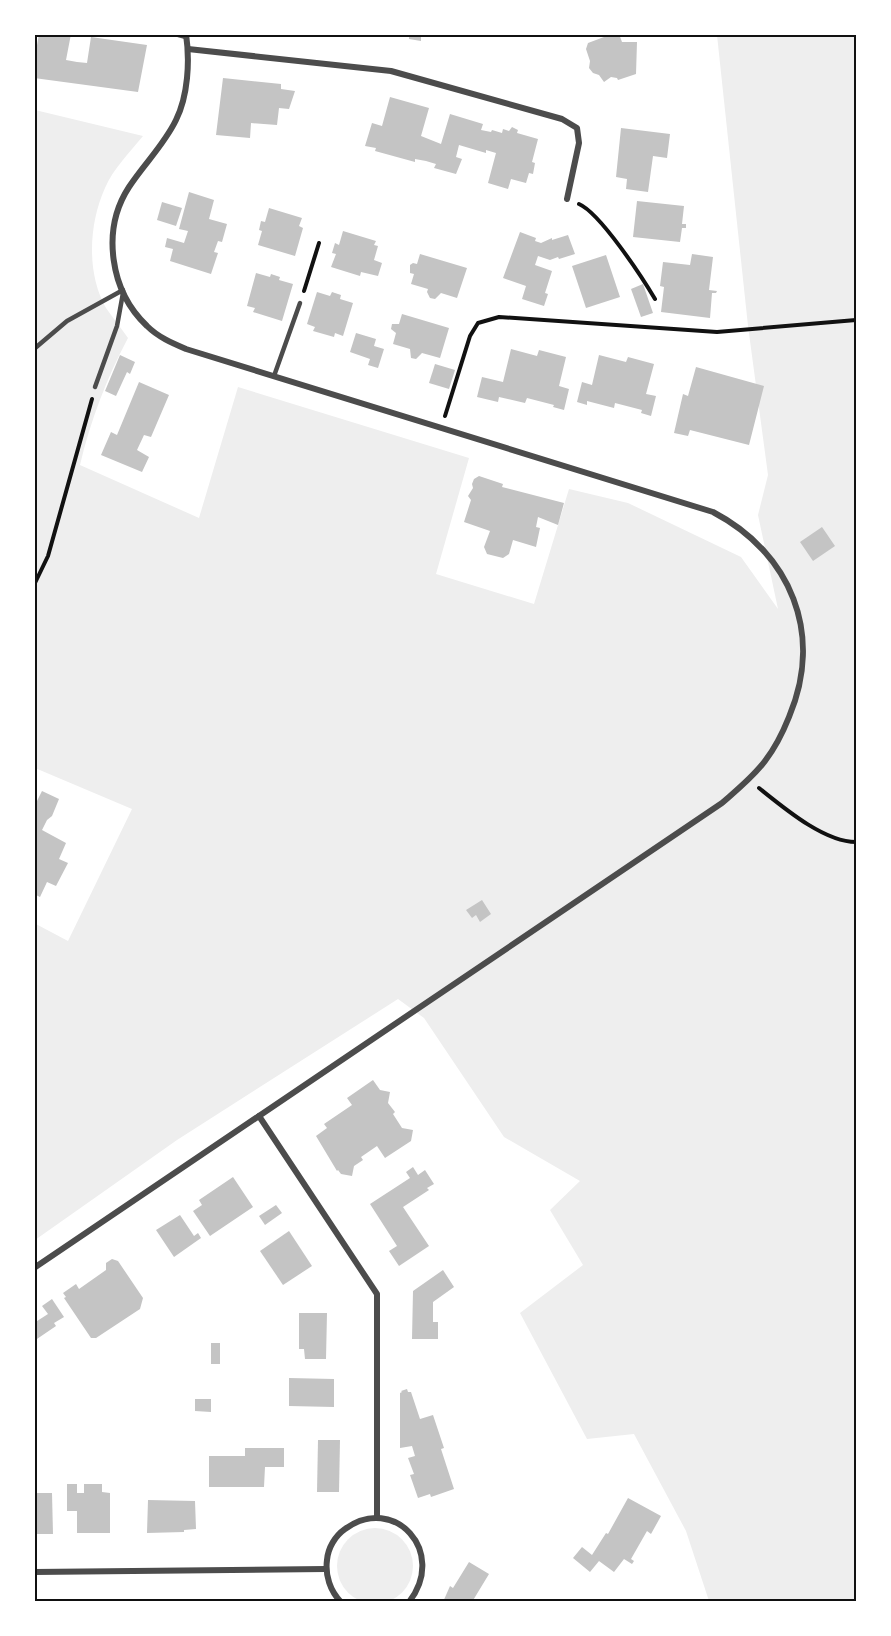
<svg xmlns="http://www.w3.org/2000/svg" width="891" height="1636" font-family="Roboto,sans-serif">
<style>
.green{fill:#eee}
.building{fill:#c4c4c4}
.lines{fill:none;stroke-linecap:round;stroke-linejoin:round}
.path{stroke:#111;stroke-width:4}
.service{stroke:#4c4c4c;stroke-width:4.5}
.minor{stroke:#4c4c4c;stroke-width:6}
.neatline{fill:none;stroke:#111;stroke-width:2}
</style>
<rect width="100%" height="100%" fill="#fff"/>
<g class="green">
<path d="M 717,35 L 856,35 L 856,1601 L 709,1601 L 686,1531 L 634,1434 L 587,1439 L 520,1313 L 583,1265 L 550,1210 L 580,1181 L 504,1137 L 424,1018 L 398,999 L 177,1140 L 35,1240 L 34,923 L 68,941 L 132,809 L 35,768 L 35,110 L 143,136 C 130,152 113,169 105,188 C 89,223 86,273 106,308 C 113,318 121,328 128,338 C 107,377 90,422 80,465 L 199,518 L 238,387 L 469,458 L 436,574 L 534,604 L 569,489 L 628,503 L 741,557 L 778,609 L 758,515 L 768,475 L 748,326 Z"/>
<circle cx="375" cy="1566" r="38"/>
</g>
<g class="building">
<polygon points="39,34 71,34 66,60 77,62 87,63 91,37 147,45 138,92 34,78 34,62"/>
<polygon points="409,34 421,34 421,41 409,39"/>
<polygon points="612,34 619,34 622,42 637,42 636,74 618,80 617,78 611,77 604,82 599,75 593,73 589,68 590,61 586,49 588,43"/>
<polygon points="223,78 281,84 281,89 295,91 289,109 279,108 277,125 251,123 250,138 216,135"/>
<polygon points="390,97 429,108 421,136 441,144 450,114 483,124 481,130 491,132 492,130 502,133 503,129 509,131 512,127 518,130 517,133 538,139 532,162 535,163 533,174 529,173 526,183 511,179 508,189 488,183 496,153 486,150 486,153 459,145 456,157 462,159 456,174 434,168 436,164 426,161 415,159 415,162 375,151 376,148 365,146 372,123 382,126"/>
<polygon points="621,128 670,134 667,158 653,156 648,192 626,189 627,179 616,177"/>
<polygon points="189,192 214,200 209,219 227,224 222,242 218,241 214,252 218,253 211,274 170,261 173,249 165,247 167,238 184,243 188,231 179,229"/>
<polygon points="637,201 684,206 682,224 686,224 686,228 682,228 680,242 633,237"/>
<polygon points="162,202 182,208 176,226 157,220"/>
<polygon points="269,208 302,218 299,226 303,228 295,256 258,245 262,231 259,230 261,221 265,222"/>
<polygon points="343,231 376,241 374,245 378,246 374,260 382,263 378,276 361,272 360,276 331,267 336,254 332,253 335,243 339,245"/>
<polygon points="520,232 536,238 535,241 541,243 552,238 552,240 568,235 575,254 559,259 558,257 550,260 538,256 535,265 552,271 545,293 548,294 544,306 522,299 526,286 503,278"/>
<polygon points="420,254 467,268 457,298 441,293 435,299 430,298 427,292 428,289 411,284 414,274 410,273 410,265 413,263 417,264"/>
<polygon points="692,254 713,257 709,290 717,291 716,293 712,293 710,318 661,312 664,287 660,286 663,262 690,265"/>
<polygon points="606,255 620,297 586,308 572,266"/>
<polygon points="256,273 270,277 271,274 280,277 279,280 293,284 282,321 253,312 255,308 247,306"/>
<polygon points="643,284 653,313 641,317 631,289"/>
<polygon points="317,292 330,296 332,292 341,295 340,299 353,303 343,336 335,333 334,337 313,331 315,327 307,324"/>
<polygon points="402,314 449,328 440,358 422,353 416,359 411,358 410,349 393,344 396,333 391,329 392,324 399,324"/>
<polygon points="356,333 376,339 374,346 384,349 378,368 368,365 370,359 350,352"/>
<polygon points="511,349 537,356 539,350 566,357 559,386 569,389 564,410 553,407 554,405 527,398 525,403 499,397 498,402 477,397 482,377 503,382"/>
<polygon points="120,355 135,362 130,374 127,372 116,396 105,391"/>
<polygon points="599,355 626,362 628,357 654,364 646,394 656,396 651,416 641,413 642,410 615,403 614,408 587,401 587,405 577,402 582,382 592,385"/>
<polygon points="435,364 455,370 449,389 429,383"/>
<polygon points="696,367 764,386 749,445 690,430 688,436 674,433 683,394 688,396"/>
<polygon points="139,382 169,395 151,437 144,435 137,450 149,457 142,472 101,455 111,432 117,435"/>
<polygon points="479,476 503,484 502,487 564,503 558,525 538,517 536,527 540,528 536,547 513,540 509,554 503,558 487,554 484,547 490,531 464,522 471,500 468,496 473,488 472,484 474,479"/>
<polygon points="822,527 835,546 813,561 800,542"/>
<polygon points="42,791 59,799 52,816 47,820 42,830 66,843 59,859 68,863 56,886 47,882 40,897 34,894 34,807"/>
<polygon points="482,900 491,914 480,922 476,915 472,918 466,910"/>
<polygon points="373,1080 380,1090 390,1092 388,1103 395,1112 393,1114 402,1128 413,1130 411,1141 385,1158 377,1146 361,1157 363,1160 354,1166 352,1176 341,1174 338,1170 337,1171 316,1136 327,1128 324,1124 352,1105 347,1098"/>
<polygon points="413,1167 418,1175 425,1170 434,1184 427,1188 429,1190 403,1207 429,1246 399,1266 389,1251 397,1246 370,1204 410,1178 406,1172"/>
<polygon points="233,1177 253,1207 210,1236 193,1211 202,1205 199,1200"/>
<polygon points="276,1205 282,1213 265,1225 259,1216"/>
<polygon points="180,1215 194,1236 198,1233 201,1238 174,1257 156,1230"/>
<polygon points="289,1231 312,1266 283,1285 260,1251"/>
<polygon points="112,1259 118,1261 143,1298 140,1309 96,1338 91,1338 64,1298 66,1297 63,1293 76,1284 79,1289 106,1270 106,1263"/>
<polygon points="443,1270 454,1287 433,1302 433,1322 438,1322 438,1339 412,1339 413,1291"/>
<polygon points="52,1299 64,1317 54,1323 56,1326 34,1341 34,1323 48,1314 42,1306"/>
<polygon points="299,1313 327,1313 326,1359 305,1359 304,1349 299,1349"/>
<rect x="211" y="1343" width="9" height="21"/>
<polygon points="289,1378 334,1379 334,1407 289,1406"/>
<polygon points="407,1389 408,1392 411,1392 420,1419 433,1415 444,1448 441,1449 454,1489 431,1497 430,1494 418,1498 410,1475 414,1474 408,1458 415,1456 412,1446 400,1448 400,1393 402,1392 401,1391"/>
<polygon points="195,1399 211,1399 211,1412 195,1411"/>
<polygon points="318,1440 340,1440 339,1492 317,1492"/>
<polygon points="245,1448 284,1448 284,1467 265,1467 264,1487 209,1487 209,1456 245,1456"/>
<polygon points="67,1484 77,1484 77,1493 84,1493 84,1484 102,1484 102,1492 110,1493 110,1533 77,1533 77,1511 67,1511"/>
<polygon points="34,1493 52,1493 53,1534 34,1534"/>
<polygon points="628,1498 661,1516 651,1534 647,1531 631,1559 634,1561 632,1564 624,1559 614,1572 599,1561 590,1572 573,1558 582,1547 592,1555 606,1533 608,1534"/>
<polygon points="148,1500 195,1501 196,1529 184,1530 184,1532 147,1533"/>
<polygon points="469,1562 489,1574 472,1602 443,1602 450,1586 453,1588"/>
</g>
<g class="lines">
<g class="path">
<path d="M 579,204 C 600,213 642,277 655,299"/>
<polyline points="304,291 319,243"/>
<polyline points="445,416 470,336 478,323 499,317 717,332 856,320"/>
<polyline points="34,585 48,556 92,399"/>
<path d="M 759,788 C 784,808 824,842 856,842"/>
</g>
<g class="service">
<polyline points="175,34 186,37"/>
<polyline points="34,349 67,321 123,290"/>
<polyline points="274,376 300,303"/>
<polyline points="95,387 117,326 123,293"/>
</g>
<g class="minor">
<polyline points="188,49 391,71 562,119 577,128 579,143 567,199"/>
<polyline points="259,1116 377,1294 377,1518"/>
<path d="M 34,1268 L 722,803 C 738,789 753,777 765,761 C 775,748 783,732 789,717 C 824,634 791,553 713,512 L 186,349 C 172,343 158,337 147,326 C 110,291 101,230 129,187 C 144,164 164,145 176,120 C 188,96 190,61 186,34"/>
<polyline points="34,1572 326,1569"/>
<path d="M 341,1602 C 330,1591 325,1575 327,1560 C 328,1548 335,1536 345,1529 C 394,1493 448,1552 409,1602"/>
</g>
</g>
<rect width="891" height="1636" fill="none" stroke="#ffffff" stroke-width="72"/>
<rect x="36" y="36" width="819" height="1564" class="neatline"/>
</svg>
